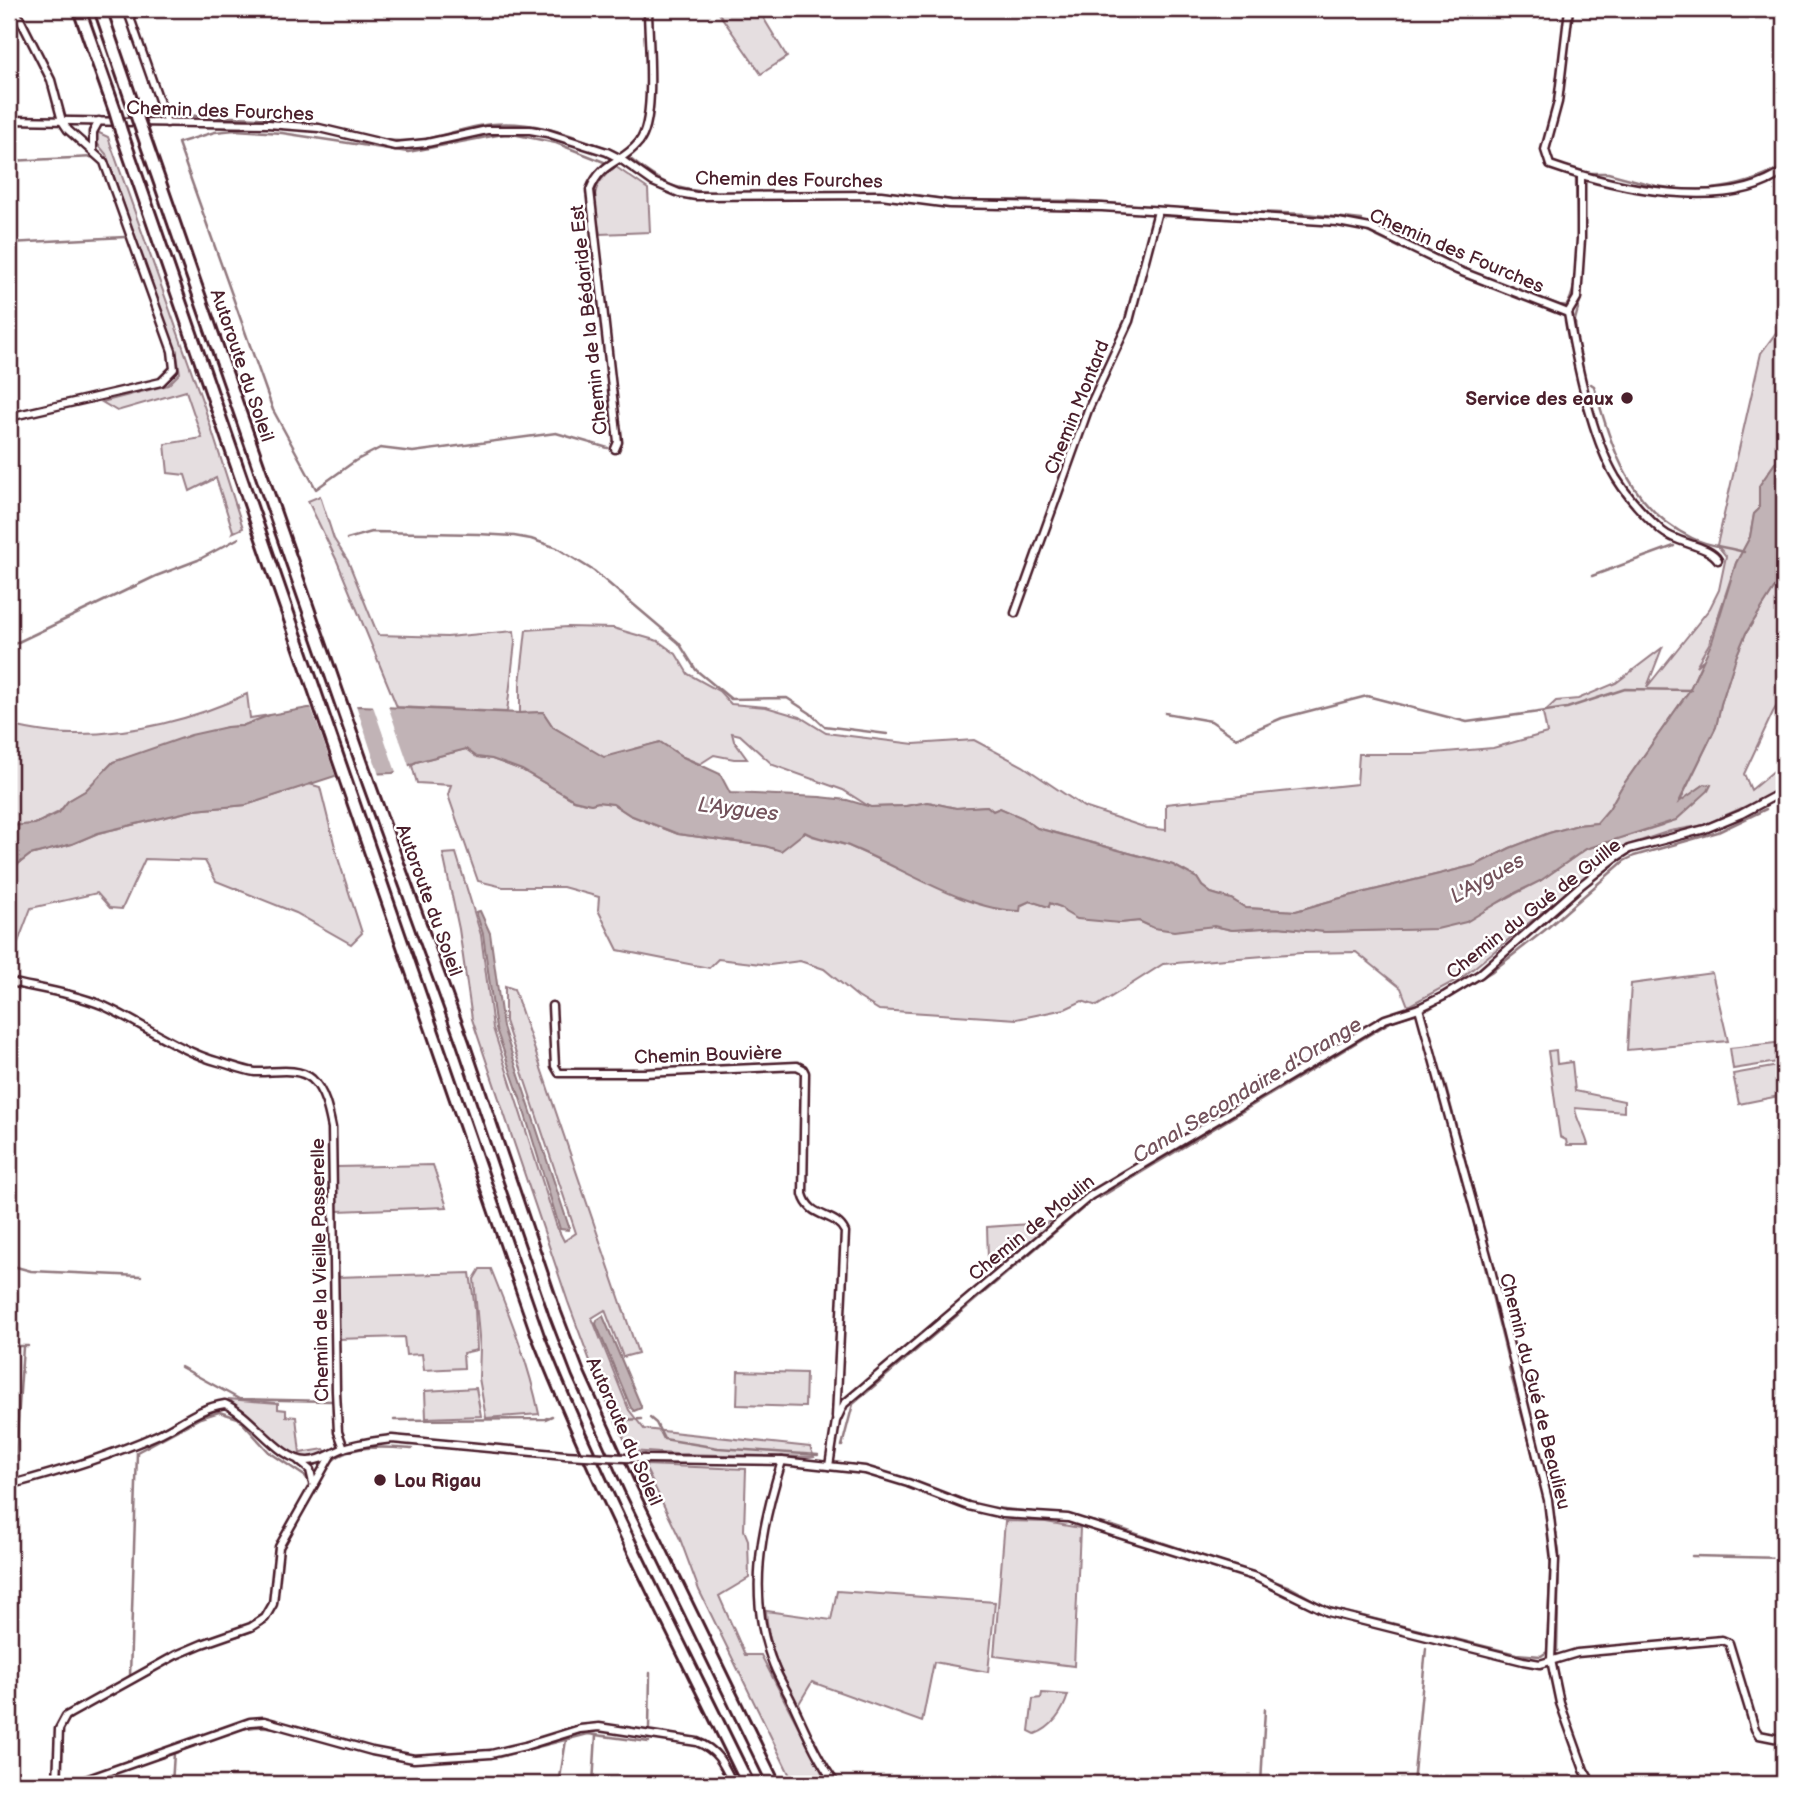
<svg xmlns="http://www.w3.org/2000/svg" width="1793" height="1793" font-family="'Balsamiq Sans',sans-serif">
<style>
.green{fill:#e5dee0;stroke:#987e86;stroke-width:2}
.water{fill:#c1b3b6;stroke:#91787e;stroke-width:2}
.pier{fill:#fff}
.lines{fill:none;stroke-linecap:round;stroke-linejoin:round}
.stream{stroke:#91787e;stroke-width:2.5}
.minor-casing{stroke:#4a1f2b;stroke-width:11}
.motorway-casing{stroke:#4a1f2b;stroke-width:16}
.minor{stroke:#fff;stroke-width:6}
.motorway{stroke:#fff;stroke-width:10}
.minor-bridge-casing{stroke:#4a1f2b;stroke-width:11;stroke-linecap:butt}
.motorway-bridge-casing{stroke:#4a1f2b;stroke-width:16;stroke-linecap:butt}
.minor-bridge{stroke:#fff;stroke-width:6}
.motorway-bridge{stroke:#fff;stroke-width:10}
.poi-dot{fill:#4a1f2b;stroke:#fff;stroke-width:2.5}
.labels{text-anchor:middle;stroke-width:5;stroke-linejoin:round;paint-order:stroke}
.street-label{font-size:19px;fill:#4a1f2b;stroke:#fff}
.poi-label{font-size:19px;font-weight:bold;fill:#4a1f2b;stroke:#fff;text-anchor:end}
.water-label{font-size:21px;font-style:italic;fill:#74535c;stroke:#fff}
</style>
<rect width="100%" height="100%" fill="#fff"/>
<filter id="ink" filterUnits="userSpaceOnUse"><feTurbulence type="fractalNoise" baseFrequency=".0143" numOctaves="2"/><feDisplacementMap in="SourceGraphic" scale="14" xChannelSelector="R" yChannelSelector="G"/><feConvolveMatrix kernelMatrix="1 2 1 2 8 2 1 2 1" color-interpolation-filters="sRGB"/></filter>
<g filter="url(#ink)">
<g class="green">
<polygon points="716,9 758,9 787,57 761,74"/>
<polygon points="97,132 108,137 204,406 243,528 232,533 233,531 216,478 190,491 185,475 168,473 165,444 202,438 186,391 117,411 102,402 168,385 180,373 177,356 106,154 95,141"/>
<path d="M 616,167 L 648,189 L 650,232 L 600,234 C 594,204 587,186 616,167 Z"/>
<polygon points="1784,322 1784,431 1777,454 1777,460 1759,486 1759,509 1754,514 1750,537 1736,563 1709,644 1696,666 1703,660 1689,691 1621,788 1609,809 1597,823 1578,825 1549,833 1510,848 1476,865 1337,899 1296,911 1246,908 1231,899 1211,893 1202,886 1197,878 1173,865 1037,828 1023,818 1000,808 993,811 987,806 956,808 928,802 906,806 870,807 843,790 773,765 740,735 732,733 734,741 747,759 734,759 714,755 700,764 683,757 660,742 604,758 553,727 543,712 520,713 520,684 526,630 567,627 613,628 658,641 676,654 688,674 719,691 731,704 766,707 800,717 826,733 914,744 974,740 1023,766 1084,807 1147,828 1166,830 1166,804 1357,784 1359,754 1422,754 1493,748 1547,733 1543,713 1556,701 1578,699 1616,683 1662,648 1647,687 1710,608 1719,590 1726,556 1717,545 1761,353"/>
<polygon points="320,496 334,539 348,561 378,635 447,637 514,631 515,642 507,712 397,707 337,561 308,501"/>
<polygon points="1784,573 1784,694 1773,712 1744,774 1751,790 1781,765 1784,764 1784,785 1773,794 1704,825 1670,831 1622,847 1464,976 1408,1006 1401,988 1356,952 1301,953 1163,964 1097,1006 1082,1001 1065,1009 1017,1019 879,1010 858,997 824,969 800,961 770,965 718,959 709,968 618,950 598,910 599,897 563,887 503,887 478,881 448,795 451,785 417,783 412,766 416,762 466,749 477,757 492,759 522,770 574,800 591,804 598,802 613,804 630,815 678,834 765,846 781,850 804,832 812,836 849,846 958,896 1010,911 1030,901 1049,907 1049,903 1061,907 1066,912 1120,923 1139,921 1154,928 1214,926 1232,930 1279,927 1325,932 1420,929 1484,910 1540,881 1586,849 1662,825 1705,784 1679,803 1716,727 1721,704 1736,657 1746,633"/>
<path d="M 247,694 L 250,718 L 270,715 L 242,726 L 227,727 L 113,762 L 85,791 L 68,801 L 59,812 L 35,824 L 9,826 L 9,725 C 30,730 51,734 73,734 C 131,735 195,719 247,694 Z"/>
<polygon points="309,784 320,787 337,855 362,933 351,944 296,913 216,881 205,861 145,859 122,909 110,908 97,893 31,908 12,958 13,978 9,980 9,871 30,855 72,844 98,833 195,810 246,805"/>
<polygon points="456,853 481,935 493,1028 557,1227 564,1241 576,1233 505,1021 505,986 514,989 638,1353 623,1357 605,1310 592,1318 629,1410 644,1429 810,1447 814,1457 676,1454 630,1451 602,1393 568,1302 472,1019 459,929 443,854"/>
<polygon points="1712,973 1728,1041 1627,1050 1631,984"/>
<polygon points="1784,1042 1784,1061 1733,1069 1730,1048"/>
<path d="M 1556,1050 L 1557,1064 L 1572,1062 L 1575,1091 L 1624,1101 L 1624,1112 L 1575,1108 C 1576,1120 1585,1132 1588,1145 L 1567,1145 L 1566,1140 L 1560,1137 L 1548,1051 Z"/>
<polygon points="1784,1065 1784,1095 1739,1104 1733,1074"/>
<polygon points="433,1165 447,1207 337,1211 337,1167"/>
<polygon points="1056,1220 993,1271 988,1259 987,1227 1045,1223"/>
<path d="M 480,1269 L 491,1269 C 510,1316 529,1364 539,1414 L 486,1418 L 479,1378 L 480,1348 L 474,1279 Z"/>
<polygon points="470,1273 475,1309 477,1350 463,1353 464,1368 424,1370 422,1354 406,1355 404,1337 337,1339 336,1277"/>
<polygon points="738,1371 806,1373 805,1407 737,1405"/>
<polygon points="476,1388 481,1416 426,1418 425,1391"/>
<path d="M 228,1399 L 278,1403 L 278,1409 L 286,1410 L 286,1416 L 296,1417 L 300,1453 L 324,1449 L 326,1452 C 320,1454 312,1459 306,1458 C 279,1456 251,1414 228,1399 Z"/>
<polygon points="644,1465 746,1469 744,1530 748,1540 749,1578 719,1596 745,1655 761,1655 828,1784 794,1784 699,1590 680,1539"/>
<polygon points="1005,1521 1046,1522 1080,1528 1074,1666 994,1656"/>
<path d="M 837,1591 L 995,1602 L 988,1672 L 934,1662 L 922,1722 L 812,1682 L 797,1707 C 782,1675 768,1647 766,1611 L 831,1620 Z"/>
<path d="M 1042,1693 L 1068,1695 C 1063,1712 1052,1728 1035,1734 L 1029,1731 L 1033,1699 L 1041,1698 Z"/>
</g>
<g class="water">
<path d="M 1784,432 L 1784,573 L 1746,633 L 1736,657 L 1721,704 L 1716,727 L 1679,802 L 1705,784 L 1711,785 L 1708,791 L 1676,820 L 1586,849 L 1540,881 L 1511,895 L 1466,922 L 1437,929 L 1325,932 L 1279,927 L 1232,930 L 1214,926 L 1174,931 L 1154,928 L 1139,921 L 1120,923 L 1077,919 L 1065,912 L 1061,907 L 1050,903 L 1049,907 L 1030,901 L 1021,905 L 1020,911 C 966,911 901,867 851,847 C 836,840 819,840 805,832 L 781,851 L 765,846 L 678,834 L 630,815 L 613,804 L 598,802 L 591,804 L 574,800 L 522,770 L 492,759 L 477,757 L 466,749 L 416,762 L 393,773 L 338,775 L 246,805 L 195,810 L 98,833 L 72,844 L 30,855 L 9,871 L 9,826 L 35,824 L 59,813 L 68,801 L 85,791 L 113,762 L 191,735 L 227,727 L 242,726 L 270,715 L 308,708 L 360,706 L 520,713 L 543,712 L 553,727 L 604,757 L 660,742 L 683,757 L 720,774 L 730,793 L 820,797 L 847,800 L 871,807 L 906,806 L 928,802 L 956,808 L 987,806 L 993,811 L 1000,808 L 1023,818 L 1037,828 L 1173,865 L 1197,878 L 1202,886 L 1211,893 L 1231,899 L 1246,908 L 1296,911 L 1337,899 L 1476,865 L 1510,848 L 1549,833 L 1578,825 L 1597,823 L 1609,809 L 1621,788 L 1689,691 L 1712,642 L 1736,563 L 1750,537 L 1754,514 L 1759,509 L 1759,486 L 1777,460 L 1777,454 Z"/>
<polygon points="480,911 490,933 503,1027 569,1227 568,1230 560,1229 520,1098 496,1029 483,934 476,912"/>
<polygon points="603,1316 641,1406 641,1408 634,1411 631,1408 596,1324 597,1320"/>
</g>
<g class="pier">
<polygon points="355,702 380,778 337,780 310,704"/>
<polygon points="372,703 387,703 410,769 406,771 397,775"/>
</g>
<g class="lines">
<g class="stream">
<path d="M 172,112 L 180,115 C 222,118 265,116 307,122 C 339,127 369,141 401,141 C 426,142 450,132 474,127 C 524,116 568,133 614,151"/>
<path d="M 628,157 C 663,186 677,191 723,193"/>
<polyline points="9,161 94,157"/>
<polyline points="604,162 556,143 508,133 408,152 282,133 235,130 215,132 178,143 273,410 316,489 355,461 380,448 413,452 556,433 608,448"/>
<polyline points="1585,173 1608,173 1656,186 1684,190"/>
<path d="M 1691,190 C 1723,190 1756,182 1784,166"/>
<polyline points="793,192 879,191 952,200 1076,201 1153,207"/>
<polyline points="1166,208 1176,209"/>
<polyline points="1201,210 1306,214 1362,220"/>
<polyline points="1163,216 1278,221"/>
<polyline points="1373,224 1469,271 1559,305 1569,306"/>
<polyline points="1361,229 1400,248"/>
<polyline points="9,243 125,237"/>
<path d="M 1567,305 C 1583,281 1576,208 1576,179"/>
<polyline points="1576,339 1575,320 1581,298 1583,252"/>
<polyline points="1577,345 1582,360"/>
<path d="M 1591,384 L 1594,386 C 1612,448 1628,507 1692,538 C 1707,546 1728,547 1744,552"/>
<polyline points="347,539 372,532 478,534 514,536 531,539 557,548 594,571 679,643 696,670 731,699 787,698 810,713 824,726 887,734"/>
<polyline points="1592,576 1674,546"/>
<polyline points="12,645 156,576 198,560 239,538"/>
<polyline points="1165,713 1211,721 1236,738 1282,718 1367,696 1467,722 1567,708 1625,689 1691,690"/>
<polyline points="1777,803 1784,799"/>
<polyline points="1429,1009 1491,972 1545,930 1624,861 1634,856 1718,832 1766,809"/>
<polyline points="1442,1073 1479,1212"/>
<polyline points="1099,1198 1392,1021 1414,1014"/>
<polyline points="1470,1206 1507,1356"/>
<polyline points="1481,1221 1483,1230"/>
<polyline points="9,1265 31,1271 141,1276"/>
<polyline points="9,1346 28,1346"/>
<polyline points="181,1367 239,1399 331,1401"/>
<polyline points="1509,1368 1542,1488"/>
<polyline points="650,1418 656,1423 664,1439 718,1448 818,1455"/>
<polyline points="394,1420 545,1419 552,1416"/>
<polyline points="623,1420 641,1419"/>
<polyline points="842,1446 853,1404 1088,1204"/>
<path d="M 329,1464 C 348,1443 387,1447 412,1449"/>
<polyline points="9,1481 14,1480 23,1347"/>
<polyline points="964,1501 985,1507 1061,1515"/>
<polyline points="1551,1501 1559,1553 1557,1651"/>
<polyline points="1074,1517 1116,1527 1238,1568"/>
<polyline points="1692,1556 1784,1558"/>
<polyline points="1258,1575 1290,1587 1326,1607 1516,1654 1541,1656 1547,1652 1551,1550"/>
<path d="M 217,1642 C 238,1635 266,1633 274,1608"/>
<polyline points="130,1676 137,1452 200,1418 219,1412 238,1418 269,1452 306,1477 308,1481"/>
<polyline points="86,1708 188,1653"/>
<polyline points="66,1722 77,1713"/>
<polyline points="649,1728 650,1673"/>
<polyline points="62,1742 62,1782"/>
<polyline points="393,1759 413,1762 499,1757 588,1734 649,1742"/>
<polyline points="111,1774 174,1753"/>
<path d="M 172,1784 L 174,1753 C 203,1743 237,1724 268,1727 C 284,1728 301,1735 316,1739"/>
<polyline points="559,1784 566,1740"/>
<polyline points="593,1784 596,1735"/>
<polyline points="1261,1784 1265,1709"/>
<polyline points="1413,1784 1426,1648"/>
</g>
<defs>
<g id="minor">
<polyline points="127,9 167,123"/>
<path d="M 1569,9 L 1558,102 L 1545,150 L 1550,165 C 1613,187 1726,214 1784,171"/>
<polyline points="9,120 268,124 319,128 395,146 427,143 487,130 530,130 547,133 607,152 619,158 653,182 679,193 696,196 881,195 950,204 1102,207 1338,222 1370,228 1457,270 1568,313"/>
<polyline points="93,150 93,132 99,121"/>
<path d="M 1581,176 L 1581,239 L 1577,298 L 1568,313 C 1576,360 1592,438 1616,478 C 1628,497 1645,516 1662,531 C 1677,544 1709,545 1718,560"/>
<polyline points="9,417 161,382 174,369 172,351 104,162 68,130 62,121 51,80 15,9"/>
<path d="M 615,449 L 618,442 L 590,190 C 602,160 622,164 639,142 C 657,120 648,39 648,9"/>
<polyline points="1015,613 1088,410 1129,321 1158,211"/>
<path d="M 10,982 C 41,989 75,994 104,1006 C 141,1023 181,1052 219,1062 C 230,1065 243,1070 255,1072 C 273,1073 297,1066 312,1079 C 325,1091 329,1113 332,1128 L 336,1391 L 338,1432 L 344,1448"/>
<path d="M 552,1006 L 555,1066 L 559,1073 L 644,1073 L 797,1066 L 803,1069 L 805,1073 L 803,1194 C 810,1220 835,1211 845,1232 L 836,1417"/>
<polyline points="1419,1008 1491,1270 1548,1500 1555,1559 1551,1660 1560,1703 1584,1770 1592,1784"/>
<polyline points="645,1459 782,1461 865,1470 908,1483 968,1506 1003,1514 1068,1518 1256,1577 1328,1612 1523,1661 1540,1664 1577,1653 1722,1640 1729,1643 1755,1729 1759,1735 1784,1740"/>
<polyline points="299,1461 310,1470 313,1483"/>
<path d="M 782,1461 C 761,1527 746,1598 774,1666 C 779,1679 787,1691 793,1704 C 806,1732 817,1759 836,1784"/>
<polyline points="829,1466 836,1421 844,1404 1090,1196 1385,1019 1419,1008 1444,996 1480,974 1580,886 1615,858 1629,849 1705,829 1741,814 1784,791"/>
<path d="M 9,1485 C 58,1472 110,1456 157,1435 C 181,1424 198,1408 225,1404 C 253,1416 280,1462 308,1461 C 321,1461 332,1453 344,1448 C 359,1443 375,1441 392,1439 L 565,1455"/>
<polyline points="57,1784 59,1729 66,1716 176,1655 202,1644 251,1627 265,1618 273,1604 279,1547 331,1455"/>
<path d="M 66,1784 L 77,1783 L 250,1722 L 264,1721 L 372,1751 L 414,1759 L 491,1754 L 525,1746 L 580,1729 L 599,1727 L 697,1742 C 718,1750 724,1765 733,1784"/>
</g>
<g id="motorway">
<polyline points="79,9 115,111"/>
<polyline points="100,9 135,111"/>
<path d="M 121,131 L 538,1336 C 599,1489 676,1636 748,1784"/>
<polyline points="142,131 369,784 463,1043 555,1313 578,1373 630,1488 774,1784"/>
</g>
</defs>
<use href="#minor" class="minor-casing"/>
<use href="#motorway" class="motorway-casing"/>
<use href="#minor" class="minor"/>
<use href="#motorway" class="motorway"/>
<defs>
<polyline id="minor-bridge" points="565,1455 645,1459"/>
<g id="motorway-bridge">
<polyline points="115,111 121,131"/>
<polyline points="135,111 142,131"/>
</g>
</defs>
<use href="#minor-bridge" class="minor-bridge-casing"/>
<use href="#motorway-bridge" class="motorway-bridge-casing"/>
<use href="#minor-bridge" class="minor-bridge"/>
<use href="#motorway-bridge" class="motorway-bridge"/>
</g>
</g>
<g class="poi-dot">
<circle cx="1627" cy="398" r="7"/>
<circle cx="380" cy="1480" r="7"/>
</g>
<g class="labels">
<g class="street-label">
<text transform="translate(220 110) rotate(2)" y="7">Chemin des Fourches</text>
<text transform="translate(789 179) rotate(1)" y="7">Chemin des Fourches</text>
<text transform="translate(1457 250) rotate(23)" y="7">Chemin des Fourches</text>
<text transform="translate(588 320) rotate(-96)" y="7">Chemin de la Bédaride Est</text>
<text transform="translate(243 365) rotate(71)" y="7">Autoroute du Soleil</text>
<text transform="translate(1076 407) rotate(-68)" y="7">Chemin Montard</text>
<text transform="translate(430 900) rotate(70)" y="7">Autoroute du Soleil</text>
<text transform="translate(1533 908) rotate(-38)" y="7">Chemin du Gué de Guille</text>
<text transform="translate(708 1054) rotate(-2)" y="7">Chemin Bouvière</text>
<text transform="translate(1031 1227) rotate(-39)" y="7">Chemin de Moulin</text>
<text transform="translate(319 1270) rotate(-91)" y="7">Chemin de la Vieille Passerelle</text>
<text transform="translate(1536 1391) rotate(76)" y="7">Chemin du Gué de Beaulieu</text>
<text transform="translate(625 1431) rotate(66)" y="7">Autoroute du Soleil</text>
</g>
<g class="poi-label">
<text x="1613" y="405">Service des eaux</text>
<text x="394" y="1487" text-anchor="start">Lou Rigau</text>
</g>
<g class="water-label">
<text transform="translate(738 809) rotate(7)" y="7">L'Aygues</text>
<text transform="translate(1487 878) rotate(-29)" y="7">L'Aygues</text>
<text transform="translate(1247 1090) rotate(-31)" y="7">Canal Secondaire d'Orange</text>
</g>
</g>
<rect width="1793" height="1793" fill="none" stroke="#fff" stroke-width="35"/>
<rect x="18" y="18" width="1758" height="1758" fill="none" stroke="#4a1f2b" stroke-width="2.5" filter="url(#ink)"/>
</svg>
